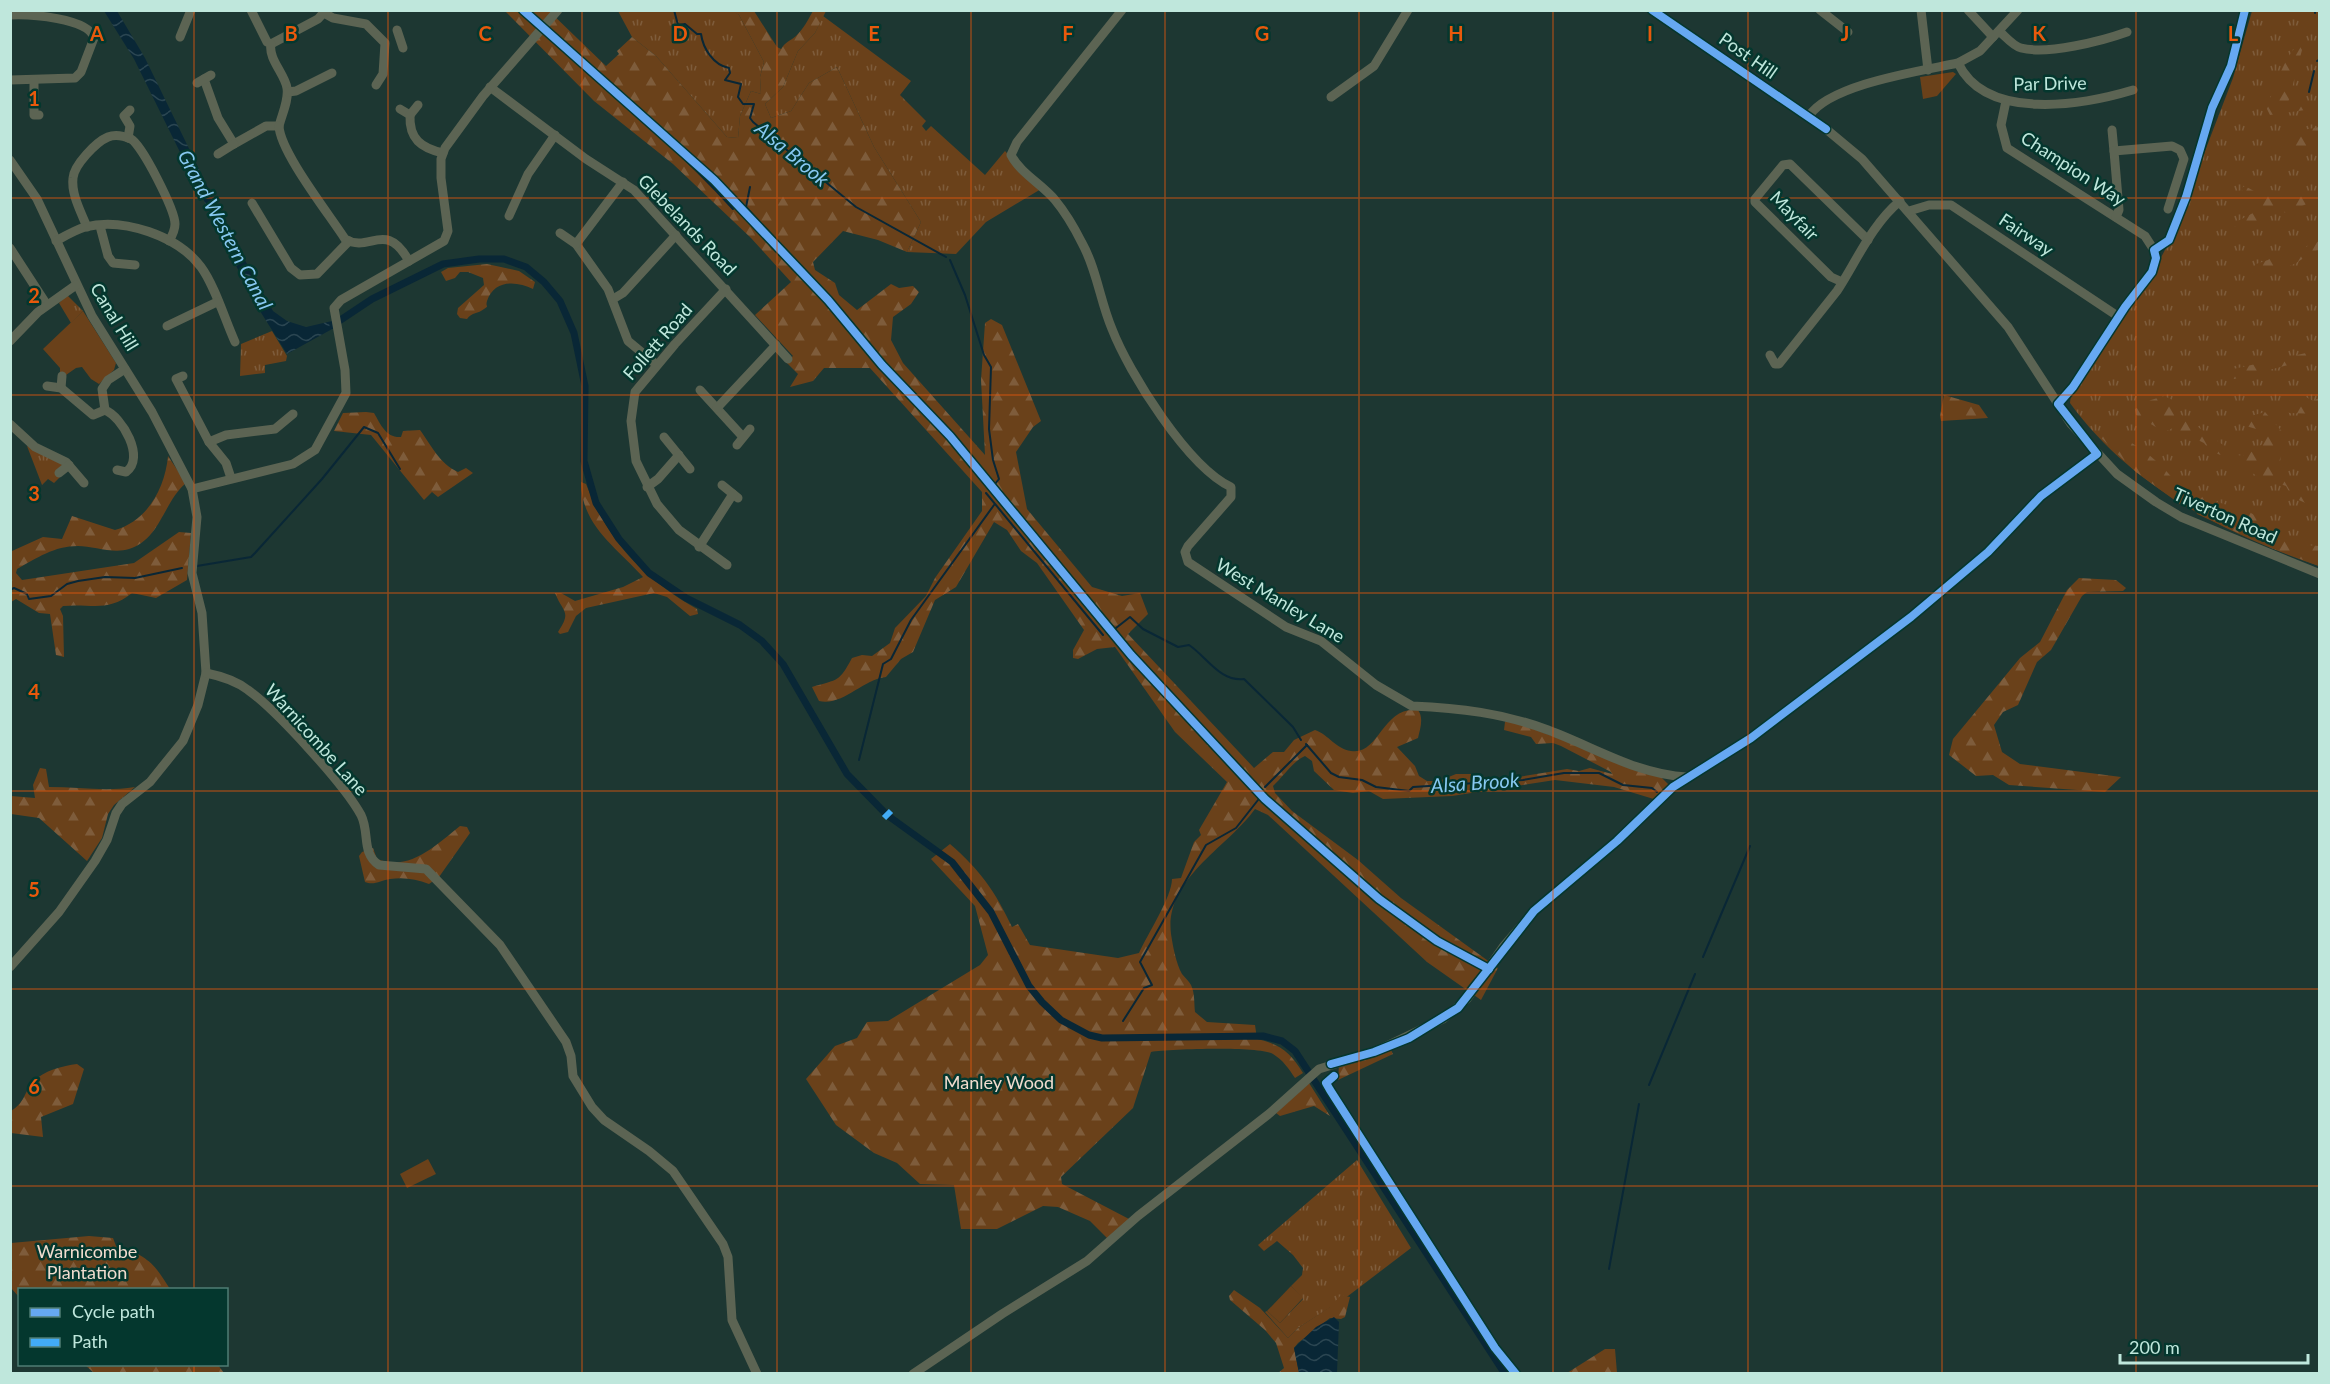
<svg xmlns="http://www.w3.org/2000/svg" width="2330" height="1384" font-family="Lato,sans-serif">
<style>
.grass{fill:url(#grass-tufts)}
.forest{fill:url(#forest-firs)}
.park{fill:#6a411a}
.water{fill:url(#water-waves)}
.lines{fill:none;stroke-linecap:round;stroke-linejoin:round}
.stream{stroke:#092736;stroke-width:2}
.canal{stroke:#092736;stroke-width:7}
.minor{stroke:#5c6453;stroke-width:9}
.quiet{stroke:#42abf6;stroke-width:6;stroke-dasharray:12 6;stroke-linecap:butt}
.cycleway-casing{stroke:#04372e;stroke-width:11}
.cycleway{stroke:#66a8f1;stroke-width:8}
.grid{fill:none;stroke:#e8590c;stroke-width:1.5;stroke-opacity:0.55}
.labels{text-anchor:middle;stroke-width:5;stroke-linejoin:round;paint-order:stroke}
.street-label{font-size:18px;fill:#bfe7dc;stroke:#04372e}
.park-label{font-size:18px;fill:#f1dcce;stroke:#04372e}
.water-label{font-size:20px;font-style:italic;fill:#87c8f1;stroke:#04372e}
.grid-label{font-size:20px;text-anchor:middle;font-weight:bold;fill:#e8590c;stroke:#04372e;stroke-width:5;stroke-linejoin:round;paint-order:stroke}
</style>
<defs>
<pattern id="grass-tufts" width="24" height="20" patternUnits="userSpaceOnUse" patternTransform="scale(1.5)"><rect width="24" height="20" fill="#6a411a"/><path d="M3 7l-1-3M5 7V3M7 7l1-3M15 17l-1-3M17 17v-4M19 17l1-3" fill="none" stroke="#7e5c3b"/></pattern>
<pattern id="forest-firs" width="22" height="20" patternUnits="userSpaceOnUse" patternTransform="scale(1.5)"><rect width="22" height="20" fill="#6a411a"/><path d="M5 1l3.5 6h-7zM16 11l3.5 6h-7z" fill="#7e5c3b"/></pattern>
<pattern id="water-waves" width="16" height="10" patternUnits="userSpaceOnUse" patternTransform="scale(1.5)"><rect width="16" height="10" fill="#092736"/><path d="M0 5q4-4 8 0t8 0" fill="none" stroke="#2b4652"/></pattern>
</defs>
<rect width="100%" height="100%" fill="#1d3732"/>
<g class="grass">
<polygon points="732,10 739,15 764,62 760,77 761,94 751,91 740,116 738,138 727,137 656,56 632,37 618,11"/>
<path d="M 2252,11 L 2319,11 L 2319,566 C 2224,533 2131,487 2070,403 L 2071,394 L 2151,276 L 2172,237 L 2233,78 Z"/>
<polygon points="823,16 911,81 900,95 926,121 922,126 926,131 931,126 985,175 1005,151 1041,189 986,222 956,254 907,252 921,222 874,147 837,67 809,83 791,111 771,118 765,104 783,87 798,51 815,33"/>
<polygon points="67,295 83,311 71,323 59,303"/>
<polygon points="272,331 287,356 286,361 265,365 265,373 240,376 241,344"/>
<polygon points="27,446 62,464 60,477 54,483 48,479 42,485"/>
<polygon points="1357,1160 1411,1248 1348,1296 1298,1328 1288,1338 1265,1312 1267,1311 1280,1323 1303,1299 1291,1286 1302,1275 1303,1268 1293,1255 1277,1241 1264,1251 1258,1245"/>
</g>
<g class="forest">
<path d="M 505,11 L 549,11 L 606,66 L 619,54 L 617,51 L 632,37 L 656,56 L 727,137 L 738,138 L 740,116 L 751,91 L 761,94 L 760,77 L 764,62 L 739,15 L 732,11 L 754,11 L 777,47 L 781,49 C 785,42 790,41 796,36 C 804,28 808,20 813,11 L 826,11 L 815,33 L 798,51 L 783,87 L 765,104 L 771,118 L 791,111 L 809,83 L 837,67 L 874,147 L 921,222 L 907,252 L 878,240 L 843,231 L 813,262 L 815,270 L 835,283 L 839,295 L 857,310 L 891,284 L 899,288 L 913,286 L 919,292 L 911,304 L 893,317 L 891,340 L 903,363 L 985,455 L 981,380 L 985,323 L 991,319 L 1002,325 L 1041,421 L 1033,427 L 1016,452 L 1027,509 L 1092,587 L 1122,596 L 1140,593 L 1148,614 L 1128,634 L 1254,768 L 1273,752 L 1284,752 L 1294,740 L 1315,730 C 1329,735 1336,749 1351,751 C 1379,756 1382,706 1418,710 C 1424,718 1420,729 1418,738 L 1397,747 L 1415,766 L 1419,776 L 1427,781 L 1439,781 L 1456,774 L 1471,774 L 1500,780 L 1567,769 L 1579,771 L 1590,768 L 1612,774 L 1611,772 L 1561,746 L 1553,743 L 1536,744 L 1531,737 L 1504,730 L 1505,722 L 1509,720 L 1660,776 L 1670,786 L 1657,800 L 1614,787 L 1555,780 L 1452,796 L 1383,799 L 1369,791 L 1353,793 L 1334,790 L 1314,771 L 1312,761 L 1305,756 C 1293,761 1283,777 1273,786 L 1275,793 L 1292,811 L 1358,860 L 1401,898 L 1498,968 L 1481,1000 L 1427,962 L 1268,815 L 1255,809 C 1228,847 1164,879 1171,934 C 1173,947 1176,963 1182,974 C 1185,978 1189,981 1191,985 C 1195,993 1194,1004 1195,1012 L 1207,1022 L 1255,1025 L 1257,1039 C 1280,1044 1291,1053 1303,1073 L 1295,1078 C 1289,1069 1283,1060 1273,1054 C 1259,1046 1170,1049 1151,1052 L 1133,1108 L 1061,1177 L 1062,1184 L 1129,1219 L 1108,1239 L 1090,1221 L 1058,1207 L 1043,1206 L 997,1229 L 961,1229 L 954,1185 L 920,1184 L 897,1163 L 874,1153 L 836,1125 L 806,1079 L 835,1046 L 857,1038 L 867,1022 L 888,1021 L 980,965 L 988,955 L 975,906 L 931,859 L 950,844 C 980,870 995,891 1012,927 L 1018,924 L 1030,945 L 1118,958 L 1139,953 C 1147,935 1172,897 1172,879 L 1181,878 L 1194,842 L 1201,835 L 1199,830 L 1227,782 L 1175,732 L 1115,647 L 1097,649 L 1078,659 L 1073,658 L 1073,650 L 1084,630 L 1037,563 L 1021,551 L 1007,530 L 994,522 L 956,587 L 935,600 L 913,652 L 901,659 L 886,677 C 861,680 844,706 819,701 L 812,687 C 839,679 839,682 852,658 L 862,655 L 872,656 L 890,643 L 895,628 L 926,596 L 935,578 L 982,511 L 982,492 L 870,368 L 824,368 L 813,381 L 790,387 L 798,374 L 786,362 L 793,356 L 755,315 L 791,282 L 751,238 L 673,164 L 594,101 Z"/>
<path d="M 2299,45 L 2302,50 L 2288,103 L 2319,101 L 2319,108 L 2270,115 L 2267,109 C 2270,97 2287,50 2299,45 Z"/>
<polygon points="2319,127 2319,145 2308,148 2278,148 2272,136"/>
<polygon points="2298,180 2301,191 2315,193 2318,199 2286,213 2275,208 2255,226 2233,227 2234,223 2253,213 2241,188 2245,186 2259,194 2269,190 2289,192"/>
<path d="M 2319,237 L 2319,250 C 2308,252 2303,260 2294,264 C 2284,269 2261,277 2252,272 L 2256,264 L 2268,260 L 2277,253 L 2284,255 L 2287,251 L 2295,252 L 2300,244 L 2305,248 Z"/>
<path d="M 487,264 L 519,271 L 535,282 L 533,289 C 517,281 494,279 487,301 C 485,308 490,305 484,309 C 478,314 472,312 467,319 L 460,318 L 457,314 L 458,308 L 484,285 L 483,278 L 468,272 L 460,272 L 455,278 L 446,281 L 441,272 L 448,268 Z"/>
<polygon points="2313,345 2319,348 2319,357 2234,379 2229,375 2233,369 2306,353"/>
<polygon points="1944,395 1979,405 1988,418 1941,421 1940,416"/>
<path d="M 2164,396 L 2177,402 L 2177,412 L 2237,455 L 2245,456 L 2264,443 L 2263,431 L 2246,426 L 2244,418 L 2265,412 L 2285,435 C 2285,444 2280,456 2280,464 C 2281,467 2305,494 2309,499 L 2314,496 L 2319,499 L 2319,509 L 2292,497 L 2286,486 L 2257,476 L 2226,457 L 2210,451 L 2204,443 L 2173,428 L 2164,432 L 2136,415 L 2135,409 L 2151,400 Z"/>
<polygon points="2306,397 2313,401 2319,398 2319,414 2290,413 2271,408 2270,404 2276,402 2285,404 2291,400"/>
<path d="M 366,412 L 374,413 C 381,425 386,438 401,437 L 403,431 L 420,430 C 431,445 440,464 458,472 L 466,468 L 473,473 L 438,497 L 432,492 L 424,500 L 371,435 L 334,431 L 343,413 Z"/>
<path d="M 2104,431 C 2131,436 2186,478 2184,507 L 2136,472 L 2097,434 Z"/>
<path d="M 168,456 L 186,483 C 164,501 160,540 129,549 C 113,554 93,546 78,546 C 54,546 37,558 17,569 L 16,573 L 22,580 L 134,563 L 179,532 L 191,533 L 187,580 L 156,598 L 132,593 C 107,613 91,603 63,606 L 60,609 L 63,616 L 64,657 L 56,655 L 50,614 L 39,613 L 16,599 L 11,602 L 10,546 L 12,551 L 43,537 L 62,539 L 72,516 L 115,530 C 147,521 165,489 168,456 Z"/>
<path d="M 581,482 L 586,484 C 609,543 643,578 697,609 L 698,614 L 690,616 L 667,597 L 654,593 L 586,608 L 576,616 L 568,632 L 560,634 L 558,632 C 572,611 563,613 555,593 L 561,593 L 575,601 L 623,587 L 643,577 C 617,548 581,525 581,482 Z"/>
<polygon points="2202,497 2249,512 2260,518 2258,542 2197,514 2195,505"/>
<polygon points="2300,537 2304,545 2319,546 2319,566 2269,547 2271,542"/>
<polygon points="2079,578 2116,580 2126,588 2123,591 2087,592 2082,596 2051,650 2037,662 2018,705 2003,712 1994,725 2002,752 2020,764 2121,777 2105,792 2009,785 1993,775 1976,776 1949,755 1953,739 2020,658 2040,642 2067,590"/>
<path d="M 40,768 L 46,769 L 49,787 C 78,787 106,792 135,787 L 114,805 L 108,814 L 102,838 L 87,861 L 39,818 L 11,814 L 11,796 L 35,798 L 33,785 Z"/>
<path d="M 460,826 L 467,827 L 470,833 L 439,877 L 429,884 C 416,879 404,877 390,879 C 381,880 374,886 365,882 L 359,856 L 362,852 L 373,848 L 377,859 C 410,872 436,845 460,826 Z"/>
<polygon points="1391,1050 1393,1054 1338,1080 1339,1065"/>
<path d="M 77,1064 L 84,1069 L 73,1104 L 41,1117 L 43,1137 L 11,1133 L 11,1111 C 26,1101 23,1094 33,1082 C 44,1070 63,1066 77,1064 Z"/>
<polygon points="1309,1083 1330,1116 1314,1106 1280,1116 1276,1113"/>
<path d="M 89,1236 L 113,1238 L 116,1246 C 148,1256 153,1262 170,1289 L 20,1290 L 19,1297 L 11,1288 L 11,1243 Z"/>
<polygon points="1234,1290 1260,1308 1288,1338 1298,1328 1330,1307 1341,1295 1350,1297 1345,1317 1341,1319 1330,1318 1298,1343 1294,1348 1299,1373 1277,1374 1284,1368 1276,1343 1265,1330 1230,1300 1229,1296"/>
<polygon points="1605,1349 1615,1349 1617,1373 1567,1373"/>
<polygon points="85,1365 218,1365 224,1373 94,1373"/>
</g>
<g class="park">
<polygon points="1953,72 1956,74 1937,96 1923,99 1920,77"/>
<polygon points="83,311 116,363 114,370 99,384 91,379 82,367 76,368 66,375 60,373 60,368 43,349"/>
<polygon points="428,1159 436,1174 407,1188 400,1174"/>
<polygon points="1291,1286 1303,1298 1280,1323 1267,1311"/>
</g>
<g class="water">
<polygon points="104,11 117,11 145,58 230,233 273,311 287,321 306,327 332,321 334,328 287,354 253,300 134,59"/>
<polygon points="1334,1317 1339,1322 1337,1373 1299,1373 1294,1348 1316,1327"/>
</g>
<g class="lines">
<g class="stream">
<polyline points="519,10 537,28"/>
<path d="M 674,10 L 678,25 L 685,24 L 697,34 L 701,34 C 703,48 713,65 729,68 L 730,73 L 725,80 L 741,84 L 738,97 L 743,104 L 754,104 L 750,118 L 753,122 L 856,207 L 946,257"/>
<polyline points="2315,10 2315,13"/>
<path d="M 542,32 C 607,89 675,145 733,209"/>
<polyline points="2317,61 2320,59"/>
<polyline points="2309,92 2314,71"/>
<polyline points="750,187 746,207 854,325"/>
<polyline points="950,260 965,295 984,355 991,367 989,429 993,460 999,479 995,484"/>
<polyline points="986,493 1103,635"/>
<polyline points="197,566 251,557 255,553 322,479 364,427 378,433 400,469"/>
<polyline points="10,590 14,588 27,594 29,599 51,596 67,584 78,581 105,577 135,578 182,568"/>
<path d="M 1116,628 L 1130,617 L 1143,629 L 1178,647 L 1189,645 C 1207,657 1220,682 1244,679 L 1293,727 L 1301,740"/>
<polyline points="1306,744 1331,773 1339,777 1362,780 1376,787 1409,791 1413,787 1523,780 1564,773 1599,773 1623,785 1652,788 1657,792"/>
<polyline points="859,760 883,664 891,659 911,620 994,505"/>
<polyline points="1265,787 1307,745"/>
<polyline points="1703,957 1750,846"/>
<polyline points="1123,1021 1144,988 1152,985 1140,962 1206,845 1236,828 1258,800"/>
<polyline points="1649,1085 1695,974"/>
<polyline points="1609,1269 1639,1104"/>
</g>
<polyline class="canal" points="333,325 372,299 443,264 479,259 504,259 526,267 544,282 560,301 574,333 585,386 584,461 596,503 619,539 649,573 686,598 740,625 762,641 783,664 847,774 887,815 952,862 991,912 1029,986 1042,1002 1061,1020 1089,1035 1102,1038 1263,1036 1282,1041 1295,1051 1505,1374"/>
<g class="minor">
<path d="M 1122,10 L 1017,142 L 1011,155 C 1020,173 1043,185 1055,200 C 1065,212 1075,229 1082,243 C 1097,270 1100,301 1112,329 C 1129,373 1188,467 1231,487 L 1231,497 L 1188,546 L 1185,552 L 1188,562 L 1286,627 L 1321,641 L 1376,685 L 1412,706 C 1459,708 1503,713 1548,730 C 1594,747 1638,775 1687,777"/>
<polyline points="1652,10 1826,129 1862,159 2008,327 2071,424 2117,474 2156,502 2181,517 2320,574"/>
<polyline points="1820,10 1848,32"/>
<polyline points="1921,10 1928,70"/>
<polyline points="1968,10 1993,37"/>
<polyline points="324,13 333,18 366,24 385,43 383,74 376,85"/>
<path d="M 10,15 C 29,14 89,18 94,38 L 81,72 L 75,78 L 10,80"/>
<polyline points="397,30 403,48"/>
<path d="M 1999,31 C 2006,37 2013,46 2021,48 C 2047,55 2102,41 2127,32"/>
<polyline points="180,37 191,10"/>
<polyline points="271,44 318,19 326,10"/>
<path d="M 1958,63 C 1986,122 2083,105 2133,90"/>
<path d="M 204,79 L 218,118 L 234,144 L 266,126 L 279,126 C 282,114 289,100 287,88 C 285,74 268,59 271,44 L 267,42 L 251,10"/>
<polyline points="34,80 34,115 39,115"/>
<polyline points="197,83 211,75"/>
<polyline points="490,87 586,159 634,190 788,359"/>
<polyline points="288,92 296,91 332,73"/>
<polyline points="1331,97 1374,66 1408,10"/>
<polyline points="2006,101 2001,125 2007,148 2145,236 2154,250"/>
<path d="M 400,109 L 410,115 C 409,139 421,148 443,153"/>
<polyline points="410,115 418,105"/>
<path d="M 1809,116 C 1830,84 1921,71 1958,63 L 1980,51 L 2018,10"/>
<path d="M 279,126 C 280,152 329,214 345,239 C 370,254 385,219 409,261"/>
<polyline points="2112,130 2114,151"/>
<polyline points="128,138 130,126 124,116 130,110"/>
<polyline points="218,154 234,144"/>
<polyline points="10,160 37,199 92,316 152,412 192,489 197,517 192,573 202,613 206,673 198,705 183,741 150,782 122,804 116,813 107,840 95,861 59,912 10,967"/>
<polyline points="623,182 576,244 608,289 628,341 657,365"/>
<polyline points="252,203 291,268 300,275 317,274 349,241"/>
<polyline points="1909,211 1929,205 1951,205 2119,317"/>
<polyline points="509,216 528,174 555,135"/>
<polyline points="2116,217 2119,210 2114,151 2172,146 2180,150 2184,159 2168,209"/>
<polyline points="100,226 108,256 113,263 135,265"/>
<path d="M 87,227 C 81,212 71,194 73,178 C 74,165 96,142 108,137 C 115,134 124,136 131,139 C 142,145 175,210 175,224 C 175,230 172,236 169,241"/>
<polyline points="560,233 576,244"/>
<path d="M 56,241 C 65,236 75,230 85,227 C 123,217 178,236 201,267 C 215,286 225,320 235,342"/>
<polyline points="10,248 47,305"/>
<polyline points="1840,281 1831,277 1755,202 1755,199 1783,165 1790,164 1868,240"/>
<polyline points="726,289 675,344 635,392 631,421 636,461 657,504 679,530 727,565"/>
<polyline points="613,299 623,293 676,235"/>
<polyline points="167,326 217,302"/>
<polyline points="10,341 38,312 76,285"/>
<path d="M 1770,355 L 1775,364 L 1779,364 L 1837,291 C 1856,262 1872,224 1900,201"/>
<polyline points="183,376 176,379 209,442 226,463 231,478"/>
<polyline points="47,386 61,388 93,415 105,410"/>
<polyline points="61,388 62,376"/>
<polyline points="700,390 743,437"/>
<polyline points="2058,404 2073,387 2125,307 2152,272 2156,258 2154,250 2169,240 2186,197 2212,108 2231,66 2245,10"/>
<polyline points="717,408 776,345"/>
<polyline points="10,424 35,447 66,462 84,483"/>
<polyline points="664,437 690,469"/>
<polyline points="209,442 226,435 275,429 293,414"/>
<polyline points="737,445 750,429"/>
<path d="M 117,470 L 126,472 C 146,458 122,417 105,410 L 102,389 L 108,380 L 125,369"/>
<polyline points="59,473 69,465"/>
<polyline points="722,485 738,498"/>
<polyline points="647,487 658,479 679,455"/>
<polyline points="192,489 293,464 315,450 346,393 345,370 334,308 341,300 444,241 448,231 441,178 441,159 445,148 483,96 558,10"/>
<polyline points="699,547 733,494"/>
<path d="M 206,673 C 221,676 235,680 248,690 C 276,710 344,784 361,815 C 370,833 361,853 379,865 L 426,869 L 500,945 L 566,1042 L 571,1056 L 573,1076 L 592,1107 L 604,1120 L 649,1151 L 673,1171 L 723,1244 L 728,1257 L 732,1320 L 757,1374"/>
<polyline points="913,1374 1002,1314 1087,1261 1138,1216 1270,1113 1319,1069 1374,1052 1443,1019 1467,999 1503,947 1534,911 1617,841 1673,787 1751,738 1911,617 1988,552 2041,496 2097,454"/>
</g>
<polyline class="quiet" points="884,818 891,811"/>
<defs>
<g id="cycleway">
<polyline points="523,10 714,180 828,300 882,365 950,436 1131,655 1265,799 1379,899 1437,941 1489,969"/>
<polyline points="1652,10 1826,129"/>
<polyline points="1331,1064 1374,1052 1409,1038 1458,1008 1534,911 1617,841 1673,787 1751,738 1911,617 1988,552 2041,496 2097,454 2058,404 2073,387 2125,307 2152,272 2156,258 2154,250 2169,240 2186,197 2212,108 2231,66 2245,10"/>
<polyline points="1334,1076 1326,1083 1330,1090 1495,1348 1516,1374"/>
</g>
</defs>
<use href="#cycleway" class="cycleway-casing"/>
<use href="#cycleway" class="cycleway"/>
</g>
<path class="grid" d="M 194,10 L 194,1290M 388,10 L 388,1374M 582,10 L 582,1374M 777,10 L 777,1374M 971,10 L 971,1374M 1165,10 L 1165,1374M 1359,10 L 1359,1374M 1553,10 L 1553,1374M 1748,10 L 1748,1374M 1942,10 L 1942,1374M 2136,10 L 2136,1374M 10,198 L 2320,198M 10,395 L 2320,395M 10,593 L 2320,593M 10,791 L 2320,791M 10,989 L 2320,989M 10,1186 L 2320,1186M 194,1364 L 194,1374"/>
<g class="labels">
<g class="street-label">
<text transform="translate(1748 56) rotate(35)" y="6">Post Hill</text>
<text transform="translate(2050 84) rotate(-1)" y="6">Par Drive</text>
<text transform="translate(2073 169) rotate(33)" y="6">Champion Way</text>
<text transform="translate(1794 216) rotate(46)" y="6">Mayfair</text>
<text transform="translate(687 225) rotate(46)" y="6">Glebelands Road</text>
<text transform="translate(2026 235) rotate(34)" y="6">Fairway</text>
<text transform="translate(114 317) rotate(59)" y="6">Canal Hill</text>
<text transform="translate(658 342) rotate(-49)" y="6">Follett Road</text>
<text transform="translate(2225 516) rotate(24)" y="6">Tiverton Road</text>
<text transform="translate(1280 601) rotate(31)" y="6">West Manley Lane</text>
<text transform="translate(316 740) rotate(48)" y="6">Warnicombe Lane</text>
</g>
<g class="park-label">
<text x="999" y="1089">Manley Wood</text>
<text x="87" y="1258">Warnicombe<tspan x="87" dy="21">Plantation</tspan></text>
</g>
<g class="water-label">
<text transform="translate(792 154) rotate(40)" y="7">Alsa Brook</text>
<text transform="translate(225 230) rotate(62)" y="7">Grand Western Canal</text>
<text transform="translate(1475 783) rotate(-4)" y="7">Alsa Brook</text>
</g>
</g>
<g class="grid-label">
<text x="97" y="41">A</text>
<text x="291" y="41">B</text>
<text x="485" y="41">C</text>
<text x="680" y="41">D</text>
<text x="874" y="41">E</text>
<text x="1068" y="41">F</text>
<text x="1262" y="41">G</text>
<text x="1456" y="41">H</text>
<text x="1650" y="41">I</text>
<text x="1845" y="41">J</text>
<text x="2039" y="41">K</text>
<text x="2233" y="41">L</text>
<text x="34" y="106">1</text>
<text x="34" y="303">2</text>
<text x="34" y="501">3</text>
<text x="34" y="699">4</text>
<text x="34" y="897">5</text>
<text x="34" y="1094">6</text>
</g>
<rect width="2330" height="1384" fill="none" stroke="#bfe7dc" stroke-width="24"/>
<rect x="18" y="1288" width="210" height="78" fill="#04372e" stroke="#4f7d74" stroke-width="1.5"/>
<rect x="30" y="1308" width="30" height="9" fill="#66a8f1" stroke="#4f7d74" stroke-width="1.5"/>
<text x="72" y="1318" font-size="18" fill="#bfe7dc">Cycle path</text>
<rect x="30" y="1338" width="30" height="9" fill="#42abf6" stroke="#4f7d74" stroke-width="1.5"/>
<text x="72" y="1348" font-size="18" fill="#bfe7dc">Path</text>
<path d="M2120 1354v9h188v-9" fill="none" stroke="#bfe7dc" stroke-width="3"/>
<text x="2129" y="1354" font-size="18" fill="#bfe7dc" stroke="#04372e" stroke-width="4.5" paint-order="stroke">200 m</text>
</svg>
